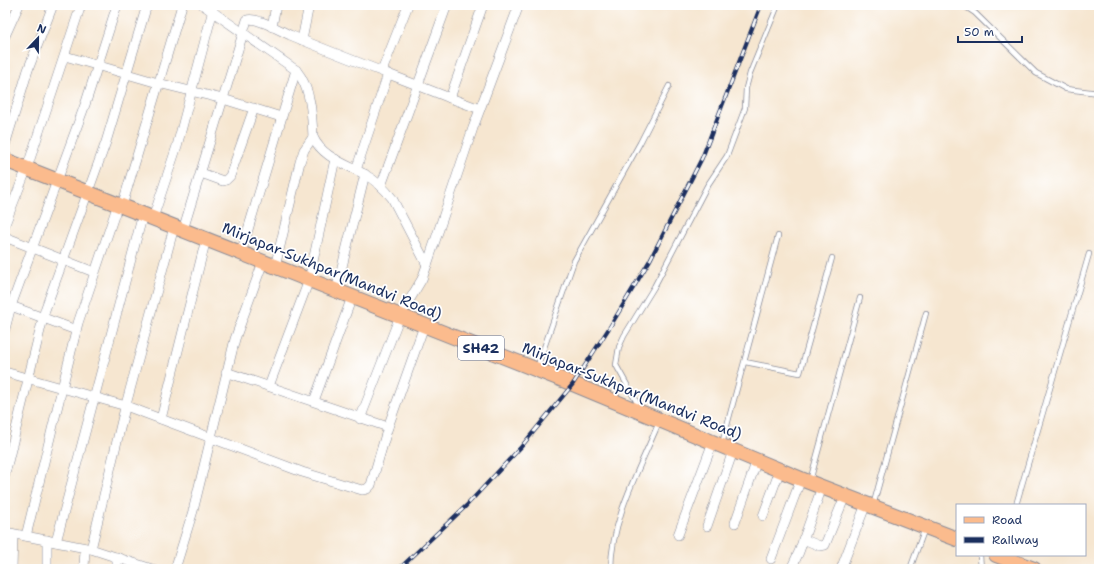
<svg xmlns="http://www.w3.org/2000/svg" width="1104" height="574" font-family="'Shantell Sans',sans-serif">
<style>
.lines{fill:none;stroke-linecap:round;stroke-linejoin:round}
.lane-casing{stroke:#888a97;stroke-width:6}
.street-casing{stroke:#888a97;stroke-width:10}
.primary-casing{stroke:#888a97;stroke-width:16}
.lane{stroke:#fff;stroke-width:4.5}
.street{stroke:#fff;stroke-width:9}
.primary{stroke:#fbbb8d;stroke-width:14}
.rail-casing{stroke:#1b2f5e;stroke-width:4}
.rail{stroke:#fff;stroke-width:2.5;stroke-dasharray:8;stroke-linecap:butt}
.labels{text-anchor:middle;stroke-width:3.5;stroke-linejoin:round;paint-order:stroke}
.shield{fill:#fff;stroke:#5f6d8e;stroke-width:1}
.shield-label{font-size:14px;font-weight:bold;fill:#1b2f5e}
.street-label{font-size:15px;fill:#1b2f5e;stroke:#fff}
</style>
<rect width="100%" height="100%" fill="#fff"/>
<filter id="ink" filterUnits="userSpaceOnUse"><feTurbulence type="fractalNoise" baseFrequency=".025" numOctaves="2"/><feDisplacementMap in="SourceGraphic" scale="8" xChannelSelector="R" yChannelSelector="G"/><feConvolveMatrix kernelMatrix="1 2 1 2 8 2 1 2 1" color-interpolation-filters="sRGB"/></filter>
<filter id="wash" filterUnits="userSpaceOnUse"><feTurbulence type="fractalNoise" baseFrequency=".012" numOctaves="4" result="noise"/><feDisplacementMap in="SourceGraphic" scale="16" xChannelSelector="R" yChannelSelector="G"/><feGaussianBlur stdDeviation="0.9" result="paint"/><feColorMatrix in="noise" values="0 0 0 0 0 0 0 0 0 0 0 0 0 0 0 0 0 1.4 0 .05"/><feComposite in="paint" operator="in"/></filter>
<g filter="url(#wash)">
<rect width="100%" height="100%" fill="#f6e6d0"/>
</g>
<g filter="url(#ink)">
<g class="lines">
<defs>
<g id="lane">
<polyline points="963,5 975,13 1036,73 1066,89 1099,93"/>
<polyline points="745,362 800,373 832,258"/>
<polyline points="537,368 574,261 640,143 669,86"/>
<polyline points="640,408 616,365 619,347 624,336 654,287 707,186 727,156 745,108 746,88 750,73 778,5"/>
<polyline points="722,444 778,236"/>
<polyline points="810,481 860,298"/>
<polyline points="1016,505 1089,254"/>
<polyline points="873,506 926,313"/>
<polyline points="980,555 981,569"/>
<path d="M 611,569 C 611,519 640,468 659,422"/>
<polyline points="910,569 925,528"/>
</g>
<g id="street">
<path d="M 203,5 L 296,70 C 311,88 312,114 313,137 C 322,157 346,164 364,174 C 375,180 384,188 392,198 L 427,265"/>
<polyline points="272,27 276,5"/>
<polyline points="5,36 19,5"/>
<polyline points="302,40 309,5"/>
<polyline points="65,56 158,83 223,99 281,117"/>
<polyline points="382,71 408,5"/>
<polyline points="450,98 480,109"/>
<polyline points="5,145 28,70 53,5"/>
<polyline points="356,170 388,74"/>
<polyline points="201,173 223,181 226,180 230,176 254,108"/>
<polyline points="381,186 447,5"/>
<polyline points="122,206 182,5"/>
<polyline points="153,218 177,146 213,10"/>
<polyline points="5,224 27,168 81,5"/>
<path d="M 183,230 L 247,20 C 255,16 281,31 290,35 C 343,57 397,77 450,98 L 483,5"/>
<polyline points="5,237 94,272"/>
<polyline points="241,253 296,70"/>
<polyline points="275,267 300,162 304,150 313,137"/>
<polyline points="336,291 365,174"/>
<polyline points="11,306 76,330"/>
<polyline points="5,329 11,306 86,102 117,5"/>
<polyline points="5,372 126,406 302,472 362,490 367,489 371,485 388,427 424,326"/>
<polyline points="226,372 388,427"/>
<polyline points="269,386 309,280 335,159"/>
<polyline points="314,401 352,297"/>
<polyline points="161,419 206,239"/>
<polyline points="360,419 400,316 422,279 427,265 473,128 519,5"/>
<polyline points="5,474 45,310 106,142 147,5"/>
<polyline points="763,516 780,470"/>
<polyline points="735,523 757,460"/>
<polyline points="707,526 733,451"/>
<polyline points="5,532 91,549 152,569"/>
<polyline points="678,535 713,442"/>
<polyline points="26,536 78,323 118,204"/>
<polyline points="803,539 820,546 825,545 845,496"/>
<polyline points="47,540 47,569"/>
<polyline points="56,542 143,214"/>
<polyline points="91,549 124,412 174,227"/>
<polyline points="771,559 801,479"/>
<polyline points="12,569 13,534"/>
<polyline points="84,569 85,548"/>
<polyline points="117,569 117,557"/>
<polyline points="175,569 193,511 235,339 263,262"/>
<polyline points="791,569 799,552 822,487"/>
<polyline points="841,569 866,504"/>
</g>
<g id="primary">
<polyline points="5,160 573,384 801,479 957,539"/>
<polyline points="996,555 1034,569"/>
</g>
</defs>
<use href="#lane" class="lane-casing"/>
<use href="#street" class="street-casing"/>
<use href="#primary" class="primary-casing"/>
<use href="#lane" class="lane"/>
<use href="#street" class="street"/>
<use href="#primary" class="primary"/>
<defs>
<polyline id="rail" points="399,569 466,506 521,447 573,384 611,325 650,260 702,158 761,5"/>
</defs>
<use href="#rail" class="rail-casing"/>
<use href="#rail" class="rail"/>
</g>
</g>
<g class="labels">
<rect class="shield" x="458" y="336" width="46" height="24" rx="3"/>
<g class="shield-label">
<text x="481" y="353">SH42</text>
</g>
<g class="street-label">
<text transform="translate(332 271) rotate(22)" y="5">Mirjapar-Sukhpar(Mandvi Road)</text>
<text transform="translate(632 391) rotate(22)" y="5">Mirjapar-Sukhpar(Mandvi Road)</text>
</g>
</g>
<rect width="1104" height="574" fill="none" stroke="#fff" stroke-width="20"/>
<rect x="956" y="504" width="130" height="52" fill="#ffffff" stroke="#a4acbf"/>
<rect x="964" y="517" width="20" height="6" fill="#fbbb8d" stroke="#a4acbf"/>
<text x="992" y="524" font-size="12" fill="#1b2f5e">Road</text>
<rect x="964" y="537" width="20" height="6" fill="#1b2f5e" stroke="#a4acbf"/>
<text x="992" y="544" font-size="12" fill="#1b2f5e">Railway</text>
<g transform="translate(38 38) rotate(22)" stroke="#ffffff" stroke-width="3" paint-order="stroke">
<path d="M0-3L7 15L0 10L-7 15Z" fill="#1b2f5e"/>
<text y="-6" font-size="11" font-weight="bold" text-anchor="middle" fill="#1b2f5e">N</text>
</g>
<path d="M958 36v6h64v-6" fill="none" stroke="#1b2f5e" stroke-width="2"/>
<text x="964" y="36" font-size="12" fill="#1b2f5e" stroke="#ffffff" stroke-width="3" paint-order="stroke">50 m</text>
</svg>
